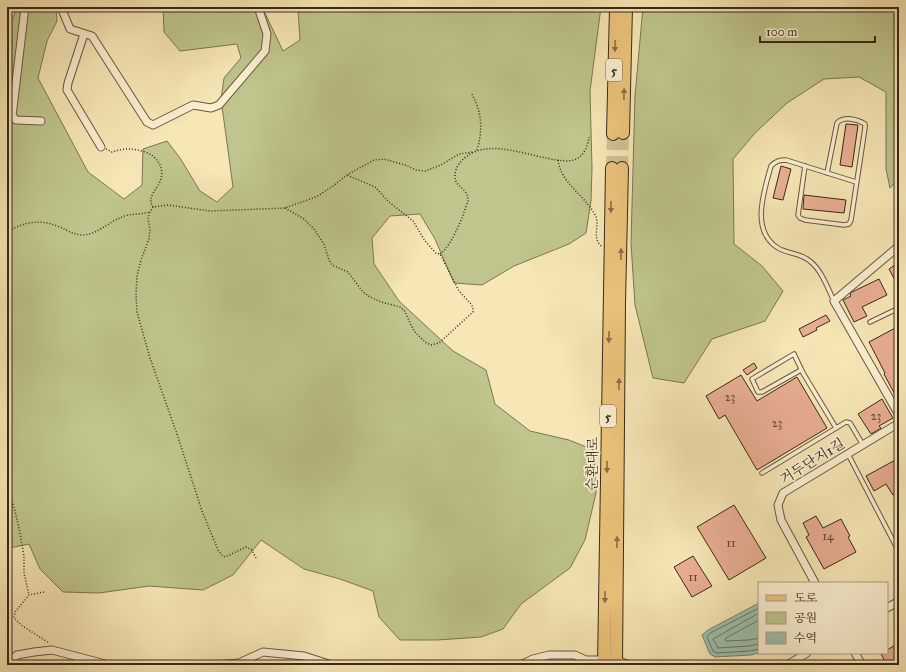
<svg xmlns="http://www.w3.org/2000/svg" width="906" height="672" font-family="'IM FELL Great Primer','Noto Serif KR',serif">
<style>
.green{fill:#bfc58c;stroke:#7c7654}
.water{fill:#9dc0ad;stroke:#758373}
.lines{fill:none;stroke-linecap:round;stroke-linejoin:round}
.shore{stroke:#6b7464;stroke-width:1}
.building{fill:#e9ae93;stroke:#39281c}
.primary-tunnel{stroke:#d1c197;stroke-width:12;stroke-dasharray:12 6;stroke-linecap:butt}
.lane-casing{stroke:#685842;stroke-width:5.5}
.street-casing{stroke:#685842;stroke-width:9}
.primary-casing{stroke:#39281c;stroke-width:14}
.path{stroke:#39281c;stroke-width:1.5;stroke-dasharray:1 2;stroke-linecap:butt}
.lane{stroke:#faefd0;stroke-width:3.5}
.street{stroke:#faefd0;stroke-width:7}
.primary{stroke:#ecc47b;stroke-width:12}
.oneway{fill:#8a6e47}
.labels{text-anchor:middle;stroke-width:3.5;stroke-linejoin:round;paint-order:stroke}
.number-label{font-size:12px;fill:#654a3a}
.shield{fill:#faefd0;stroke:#736452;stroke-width:1}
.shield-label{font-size:13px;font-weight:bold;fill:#39281c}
.street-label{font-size:14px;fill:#39281c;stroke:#faefd0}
</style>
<rect width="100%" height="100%" fill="#f7e7b6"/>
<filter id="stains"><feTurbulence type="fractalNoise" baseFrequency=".005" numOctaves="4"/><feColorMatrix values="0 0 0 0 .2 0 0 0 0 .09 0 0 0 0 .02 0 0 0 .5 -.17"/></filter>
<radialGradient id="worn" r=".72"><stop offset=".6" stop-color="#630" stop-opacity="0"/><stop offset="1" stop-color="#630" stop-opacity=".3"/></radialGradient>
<g class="green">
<polygon points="15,7 56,7 57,21 47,41 38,78 88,172 124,199 142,185 143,149 167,141 180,158 200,191 217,202 233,187 221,99 224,78 241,58 237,44 180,51 164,32 163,7 262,7 283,51 300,40 298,10 299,7 601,7 590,91 592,168 591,201 586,233 569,244 514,266 482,285 454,283 435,239 420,214 390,216 372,238 374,264 399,301 453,351 486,370 495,404 530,431 569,440 594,450 596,493 585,540 570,568 521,604 503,629 481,637 437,640 400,640 379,617 373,591 340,579 304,569 261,540 233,575 203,590 149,586 99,593 63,592 40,569 29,544 9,548 7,550 7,32 15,13"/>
<polygon points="643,7 899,7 899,178 890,188 886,169 886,92 859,77 824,79 787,103 755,133 733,159 734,244 762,266 783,291 765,321 712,339 684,383 653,378 635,305 631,243 635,96"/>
</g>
<polygon class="water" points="759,603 759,653 751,655 715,657 710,654 702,635 708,630"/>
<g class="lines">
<g class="shore">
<polyline points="759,608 710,633 707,637 713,651 716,653 750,651 759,649"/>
<polyline points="759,613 713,639 718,648 749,646 759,644"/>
<polyline points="759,620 726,638 725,640 727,641 749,640 759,638"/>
</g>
</g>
<g class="building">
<polygon points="846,124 858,125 852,167 840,165"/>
<polygon points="781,166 791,169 783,200 773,198"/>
<polygon points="804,195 846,200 844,213 803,209"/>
<polygon points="895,265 899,273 899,288 889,269"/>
<polygon points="879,279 887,295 862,307 867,316 854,322 843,300 851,296 850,294 852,292"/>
<polygon points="826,315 830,321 816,328 817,330 803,337 799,329"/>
<polygon points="899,326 899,402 884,374 885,373 869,342"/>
<polygon points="754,363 757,368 747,375 743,370"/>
<polygon points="741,375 757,401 797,377 827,428 757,470 725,415 719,419 706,396"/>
<polygon points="882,399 893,418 879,426 881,428 871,434 858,414"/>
<polygon points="899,458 899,491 893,495 886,484 874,491 866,476"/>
<polygon points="734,505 766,558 729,580 697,527"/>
<polygon points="816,516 823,528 841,519 850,536 848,537 856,552 824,569 806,537 809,535 803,523"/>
<polygon points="693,556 712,586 692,597 674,567"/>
<polygon points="899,643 899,665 887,665 881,654 887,653 887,650"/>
</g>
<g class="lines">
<g class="primary-tunnel">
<polyline points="612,168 613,134"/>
<polyline points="622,168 623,133"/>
</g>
<defs>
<g id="lane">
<path d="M 805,166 L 798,215 L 800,218 L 805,220 L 844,225 L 849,224 L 851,220 L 865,128 L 865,124 C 857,119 844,116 837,123 L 827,173"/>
<path d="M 834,301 C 828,289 822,271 811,262 C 802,253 788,254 778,248 C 750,231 764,191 771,166 C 776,161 779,160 786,160 L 856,182"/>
<polyline points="870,322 899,308"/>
<polyline points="801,370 762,392 758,392 752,379 794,354 803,373 836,428"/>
<polyline points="848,454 899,552"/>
<polyline points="762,473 846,422 850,423 863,445"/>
</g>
<g id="street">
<polyline points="25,7 12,116 16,120 41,121"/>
<polyline points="61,7 70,29 92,36 147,122 153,125 193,105 211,108 219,105 265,51 267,34 258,7"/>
<polyline points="84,34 68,83 67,90 101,147"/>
<polyline points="899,246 834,301 899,415"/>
<polyline points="815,583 781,520 778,505 783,493 899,423"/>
<polyline points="887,608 899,601"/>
<polyline points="855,653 862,665"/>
<polyline points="7,663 17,655 34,652 52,650 109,665"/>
<polyline points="216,665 239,663 263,652 304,656 332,665"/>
<polyline points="520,665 533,659 549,655 575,655 586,660 616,660 630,665"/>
<polyline points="787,665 807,653"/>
</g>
<g id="primary">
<polyline points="623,133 626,7"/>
<polyline points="613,134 616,7"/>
<polyline points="604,665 612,168"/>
<polyline points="616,665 619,303 622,168"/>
</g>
</defs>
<use href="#lane" class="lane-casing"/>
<use href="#street" class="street-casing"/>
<use href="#primary" class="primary-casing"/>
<g class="path">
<path d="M 472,94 C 482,113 483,130 477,150"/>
<path d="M 106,149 L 112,152 C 124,148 133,148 145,152 C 157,156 164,167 161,179 C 158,189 146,197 153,207"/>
<path d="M 558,160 C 561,183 583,194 594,213 C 602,225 590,236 602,247"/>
<polyline points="285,208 304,219 314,229 324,244 329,260 332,265 348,272 363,292 370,297 381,302 400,307 404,310 414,331 425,342 431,345 439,343 473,312 473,308 471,304 459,291 440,254 436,253 425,241 413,221 389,202 375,187 347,175"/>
<path d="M 7,233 C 20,222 41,219 57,226 C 66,229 73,235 83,235 C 98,234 109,222 122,217 C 131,213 140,215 149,212"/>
<path d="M 440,254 C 453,244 463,216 468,201 C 469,186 450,188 456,170 C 458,163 464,158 470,154 C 494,140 532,157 557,160 C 564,161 572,162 578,158 C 585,154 588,144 589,137"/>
<polyline points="7,487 15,511 20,533 24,556 24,573 29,595"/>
<polyline points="256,558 252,550 246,547 225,557 222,555 218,550 202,511 177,434 150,358 137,312 136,294 137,276 141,260 149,239 150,230 148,218 150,212 153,207 168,205 210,211 285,208 316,197 333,186 347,175 374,160 384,159 405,165 416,170 425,171 441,165 459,154 473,152"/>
<polyline points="44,592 29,595 15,612 14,618 21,625 49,643"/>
</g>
<use href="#lane" class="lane"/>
<use href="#street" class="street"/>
<use href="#primary" class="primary"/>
</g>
<defs><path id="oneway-solid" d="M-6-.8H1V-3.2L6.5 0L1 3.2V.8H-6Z"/></defs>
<g class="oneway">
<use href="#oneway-solid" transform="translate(615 46) rotate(91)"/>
<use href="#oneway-solid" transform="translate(624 94) rotate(-89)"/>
<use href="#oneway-solid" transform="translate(611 207) rotate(91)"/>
<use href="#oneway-solid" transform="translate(621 254) rotate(-89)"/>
<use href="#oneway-solid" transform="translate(609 337) rotate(91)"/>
<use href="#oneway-solid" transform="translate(619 384) rotate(-89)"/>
<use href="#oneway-solid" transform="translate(607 467) rotate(91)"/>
<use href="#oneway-solid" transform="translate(617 542) rotate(-89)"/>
<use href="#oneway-solid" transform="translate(605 597) rotate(91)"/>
</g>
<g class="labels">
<g class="number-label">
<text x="730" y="401">23</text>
<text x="876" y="420">23</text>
<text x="777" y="427">23</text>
<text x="828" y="540">14</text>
<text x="731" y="547">11</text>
<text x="693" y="581">11</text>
</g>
<g class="shield">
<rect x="606" y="59" width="16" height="22" rx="3"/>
<rect x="600" y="405" width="16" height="22" rx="3"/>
</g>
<g class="shield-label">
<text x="614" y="75">5</text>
<text x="608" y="421">5</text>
</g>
<g class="street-label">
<text transform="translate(812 461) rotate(-32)" y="5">거두단지1길</text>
<text transform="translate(592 464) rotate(-89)" y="5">순환대로</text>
</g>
</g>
<rect width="906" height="672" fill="none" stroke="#f7e7b6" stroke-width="24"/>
<rect x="8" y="8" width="890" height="656" fill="none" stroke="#39281c" stroke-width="2"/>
<rect x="12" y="12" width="882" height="648" fill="none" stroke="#39281c"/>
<rect x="758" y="582" width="130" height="72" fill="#faefd0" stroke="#ad9f88"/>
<rect x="766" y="595" width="20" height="6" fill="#ecc47b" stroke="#ad9f88"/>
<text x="794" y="602" font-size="12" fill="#39281c">도로</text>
<rect x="766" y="612" width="20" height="12" fill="#bfc58c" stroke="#ad9f88"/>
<text x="794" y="622" font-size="12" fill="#39281c">공원</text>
<rect x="766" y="632" width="20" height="12" fill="#9dc0ad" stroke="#ad9f88"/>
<text x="794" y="642" font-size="12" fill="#39281c">수역</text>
<path d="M760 36v6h115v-6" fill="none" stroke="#39281c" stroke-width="2"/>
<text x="766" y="36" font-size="12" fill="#39281c" stroke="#faefd0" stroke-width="3" paint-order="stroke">100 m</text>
<rect width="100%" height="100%" filter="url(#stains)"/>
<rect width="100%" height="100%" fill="url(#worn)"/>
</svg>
